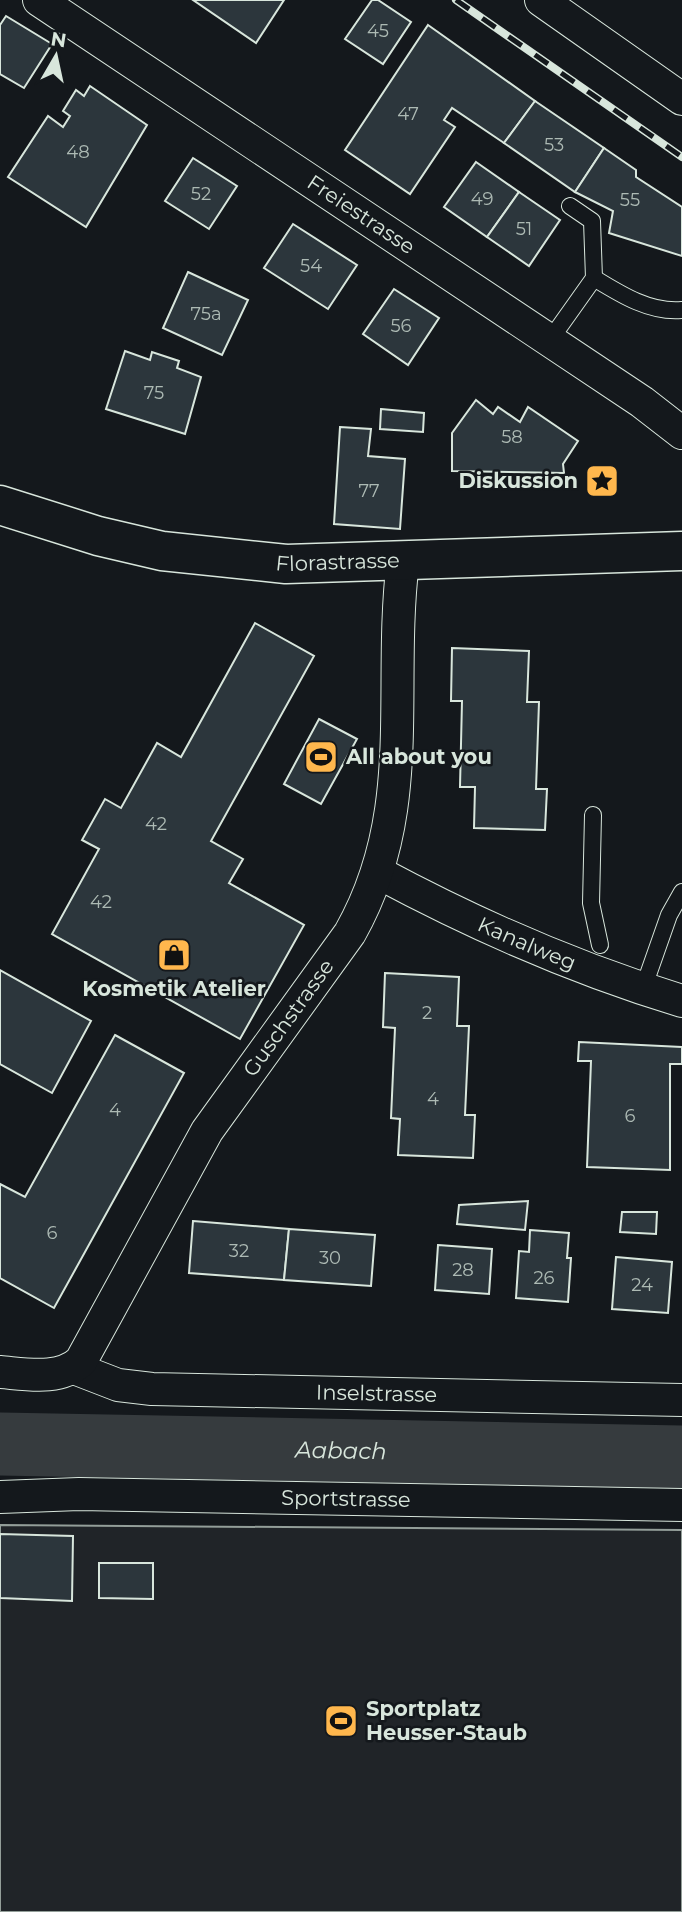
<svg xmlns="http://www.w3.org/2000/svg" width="682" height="1912" font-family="Montserrat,sans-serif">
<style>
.green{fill:#202428;stroke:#939e99;stroke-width:2}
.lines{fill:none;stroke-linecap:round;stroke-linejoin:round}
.river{stroke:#363b3e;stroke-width:63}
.building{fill:#2c363c;stroke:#d8e6dc;stroke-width:2}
.service-casing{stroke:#d8e6dc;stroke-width:18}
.minor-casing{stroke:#d8e6dc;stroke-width:34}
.secondary-casing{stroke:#d8e6dc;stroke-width:41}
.service{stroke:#14181c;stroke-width:16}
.minor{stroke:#14181c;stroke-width:32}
.secondary{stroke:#14181c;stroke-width:38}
.rail-casing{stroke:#d8e6dc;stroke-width:8}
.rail{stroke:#14181c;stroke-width:5;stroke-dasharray:16;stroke-linecap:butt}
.labels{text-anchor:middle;stroke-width:5;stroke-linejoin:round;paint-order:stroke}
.number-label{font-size:18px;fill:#adbab4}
.street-label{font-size:21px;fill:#d8e6dc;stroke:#14181c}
.poi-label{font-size:21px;font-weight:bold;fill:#d8e6dc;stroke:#14181c;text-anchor:start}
.water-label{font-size:23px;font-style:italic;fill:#d8e6dc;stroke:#14181c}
</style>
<rect width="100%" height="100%" fill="#14181c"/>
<polygon class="green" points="0,1525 682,1530 682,1912 0,1912"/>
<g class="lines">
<path class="river" id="s1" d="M 0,1444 L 682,1457"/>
</g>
<g class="building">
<polygon points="193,0 284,0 256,43"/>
<polygon points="372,0 378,0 411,22 383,64 345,39"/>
<polygon points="6,16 52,44 24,88 0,74 0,25"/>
<polygon points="428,25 535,101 504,143 452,108 444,120 455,127 410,194 345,150"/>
<polygon points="90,86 147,125 86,227 8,177 48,116 63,127 70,116 63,111 76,90 84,96"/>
<polygon points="535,101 604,148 575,192 504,143"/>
<polygon points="604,148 636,170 636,177 682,207 682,256 609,233 613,211 575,192"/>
<polygon points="193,158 237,186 209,229 165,201"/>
<polygon points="476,162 519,192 487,237 444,207"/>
<polygon points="519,192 560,220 529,266 487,237"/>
<polygon points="293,224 357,265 328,309 264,268"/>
<polygon points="188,272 248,300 222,355 163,328"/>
<polygon points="394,289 439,318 408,365 363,334"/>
<polygon points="125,351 150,360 152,352 179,361 177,368 201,377 185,434 106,409"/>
<polygon points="476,400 493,414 498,407 520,422 528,407 578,441 563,464 564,473 452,471 452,433"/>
<polygon points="381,409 424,413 423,432 380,429"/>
<polygon points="340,427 371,429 368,456 405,459 400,529 334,524"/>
<polygon points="255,623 314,656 211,841 243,859 229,883 304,925 240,1039 52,934 99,849 82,840 105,799 121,808 157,743 181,757"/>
<polygon points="452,648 529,651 527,702 539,702 536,789 547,789 545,830 474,828 475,787 460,787 462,701 451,701"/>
<polygon points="319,719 357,739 321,804 284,784"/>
<polygon points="0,970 91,1021 52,1093 0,1064"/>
<polygon points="385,973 459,977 457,1026 469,1026 465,1115 475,1115 473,1158 398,1155 400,1119 391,1118 395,1028 383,1027"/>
<polygon points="115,1035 184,1073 54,1308 0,1278 0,1184 25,1197"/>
<polygon points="579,1042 682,1047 682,1064 670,1064 670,1170 587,1167 591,1061 578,1061"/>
<polygon points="528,1201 525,1230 457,1224 459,1205"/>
<polygon points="622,1212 657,1212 656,1234 620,1232"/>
<polygon points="193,1221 289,1229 284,1280 189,1273"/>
<polygon points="289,1229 375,1235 371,1286 284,1280"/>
<polygon points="530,1230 569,1233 567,1258 571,1258 568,1302 516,1298 519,1251 529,1252"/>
<polygon points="438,1245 492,1249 489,1294 435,1290"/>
<polygon points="616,1257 672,1262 668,1313 612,1309"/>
<polygon points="0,1534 73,1536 72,1601 0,1598"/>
<polygon points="99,1563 153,1563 153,1599 99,1598"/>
</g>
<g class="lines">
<defs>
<g id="service">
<path d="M 594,278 C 620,294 650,313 682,310"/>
<polyline points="550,340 594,278 592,221 570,206"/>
<polyline points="593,815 591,903 600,945"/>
<polyline points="643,989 669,915 682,892"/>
</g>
<g id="minor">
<path id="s2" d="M 39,0 L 642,402 L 682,433"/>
<polyline points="541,0 682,99"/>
<path id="s3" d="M 379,873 C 476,925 576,969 682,1001"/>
<path id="s4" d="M 74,1368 L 118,1385 L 152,1389 L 682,1400"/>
<path id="s5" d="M 0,1372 C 26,1374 60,1381 81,1361 L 207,1131 L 350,933 C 419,811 387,691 403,561"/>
<path id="s6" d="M 0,1497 L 79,1494 L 682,1505"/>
</g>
<g id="secondary">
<path id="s7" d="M 0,505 L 98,536 L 162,551 L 286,564 L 682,551"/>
</g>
</defs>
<use href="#service" class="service-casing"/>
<use href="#minor" class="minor-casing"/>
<use href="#secondary" class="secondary-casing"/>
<use href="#service" class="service"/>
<use href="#minor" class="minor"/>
<use href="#secondary" class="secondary"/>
<defs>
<polyline id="rail" points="456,0 682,157"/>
</defs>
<use href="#rail" class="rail-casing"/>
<use href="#rail" class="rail"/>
</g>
<defs>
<symbol id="sight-square" viewBox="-11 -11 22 22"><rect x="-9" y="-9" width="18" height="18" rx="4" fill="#ffb74d" stroke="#14181c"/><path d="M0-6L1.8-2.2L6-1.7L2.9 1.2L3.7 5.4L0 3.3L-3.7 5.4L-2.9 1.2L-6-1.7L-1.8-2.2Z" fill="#111"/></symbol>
<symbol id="stadium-square" viewBox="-11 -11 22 22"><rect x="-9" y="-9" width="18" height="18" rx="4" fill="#ffb74d" stroke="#14181c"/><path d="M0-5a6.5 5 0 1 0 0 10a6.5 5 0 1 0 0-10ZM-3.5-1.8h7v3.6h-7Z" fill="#111"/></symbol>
<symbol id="shop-square" viewBox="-11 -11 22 22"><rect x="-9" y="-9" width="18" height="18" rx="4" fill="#ffb74d" stroke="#14181c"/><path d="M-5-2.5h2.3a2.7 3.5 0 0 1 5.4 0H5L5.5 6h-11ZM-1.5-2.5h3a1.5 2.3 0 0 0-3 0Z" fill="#111"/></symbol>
</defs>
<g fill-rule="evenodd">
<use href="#sight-square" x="583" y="462" width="38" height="38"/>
<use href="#stadium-square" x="302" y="738" width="38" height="38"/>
<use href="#shop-square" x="155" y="936" width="38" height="38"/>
<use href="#stadium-square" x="322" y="1702" width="38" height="38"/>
</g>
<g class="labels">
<g class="number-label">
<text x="378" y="37">45</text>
<text x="408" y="120">47</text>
<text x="554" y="151">53</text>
<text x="78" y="158">48</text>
<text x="201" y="200">52</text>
<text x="482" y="205">49</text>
<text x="630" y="206">55</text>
<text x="524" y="235">51</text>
<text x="311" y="272">54</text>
<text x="206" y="320">75a</text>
<text x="401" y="332">56</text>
<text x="154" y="399">75</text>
<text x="512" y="443">58</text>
<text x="369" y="497">77</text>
<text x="156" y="830">42</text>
<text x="101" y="908">42</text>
<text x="427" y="1019">2</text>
<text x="433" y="1105">4</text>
<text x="115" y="1116">4</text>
<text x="630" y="1122">6</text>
<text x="52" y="1239">6</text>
<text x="239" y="1257">32</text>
<text x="330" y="1264">30</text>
<text x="463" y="1276">28</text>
<text x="544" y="1284">26</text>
<text x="642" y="1291">24</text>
</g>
<g class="street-label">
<text dy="7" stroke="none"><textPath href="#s2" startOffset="387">Freiestrasse</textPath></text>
<text dy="7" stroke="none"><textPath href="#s7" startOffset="345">Florastrasse</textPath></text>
<text dy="7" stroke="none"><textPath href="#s3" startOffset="164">Kanalweg</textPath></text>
<text dy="7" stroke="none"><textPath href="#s5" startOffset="486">Guschstrasse</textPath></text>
<text dy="7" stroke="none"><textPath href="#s4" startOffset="306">Inselstrasse</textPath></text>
<text dy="7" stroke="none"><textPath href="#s6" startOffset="346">Sportstrasse</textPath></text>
</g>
<g class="poi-label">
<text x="578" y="488" text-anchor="end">Diskussion</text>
<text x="346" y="764">All about you</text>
<text x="174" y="996" text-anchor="middle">Kosmetik Atelier</text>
<text x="366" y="1716">Sportplatz<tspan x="366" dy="24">Heusser-Staub</tspan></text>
</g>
<g class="water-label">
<text dy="8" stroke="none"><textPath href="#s1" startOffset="341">Aabach</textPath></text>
</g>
</g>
<g transform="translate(56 56) rotate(9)" stroke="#14181c" stroke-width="5" paint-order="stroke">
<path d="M0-5L12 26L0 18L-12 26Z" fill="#d8e6dc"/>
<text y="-10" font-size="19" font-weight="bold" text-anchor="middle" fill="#d8e6dc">N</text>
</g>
</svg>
